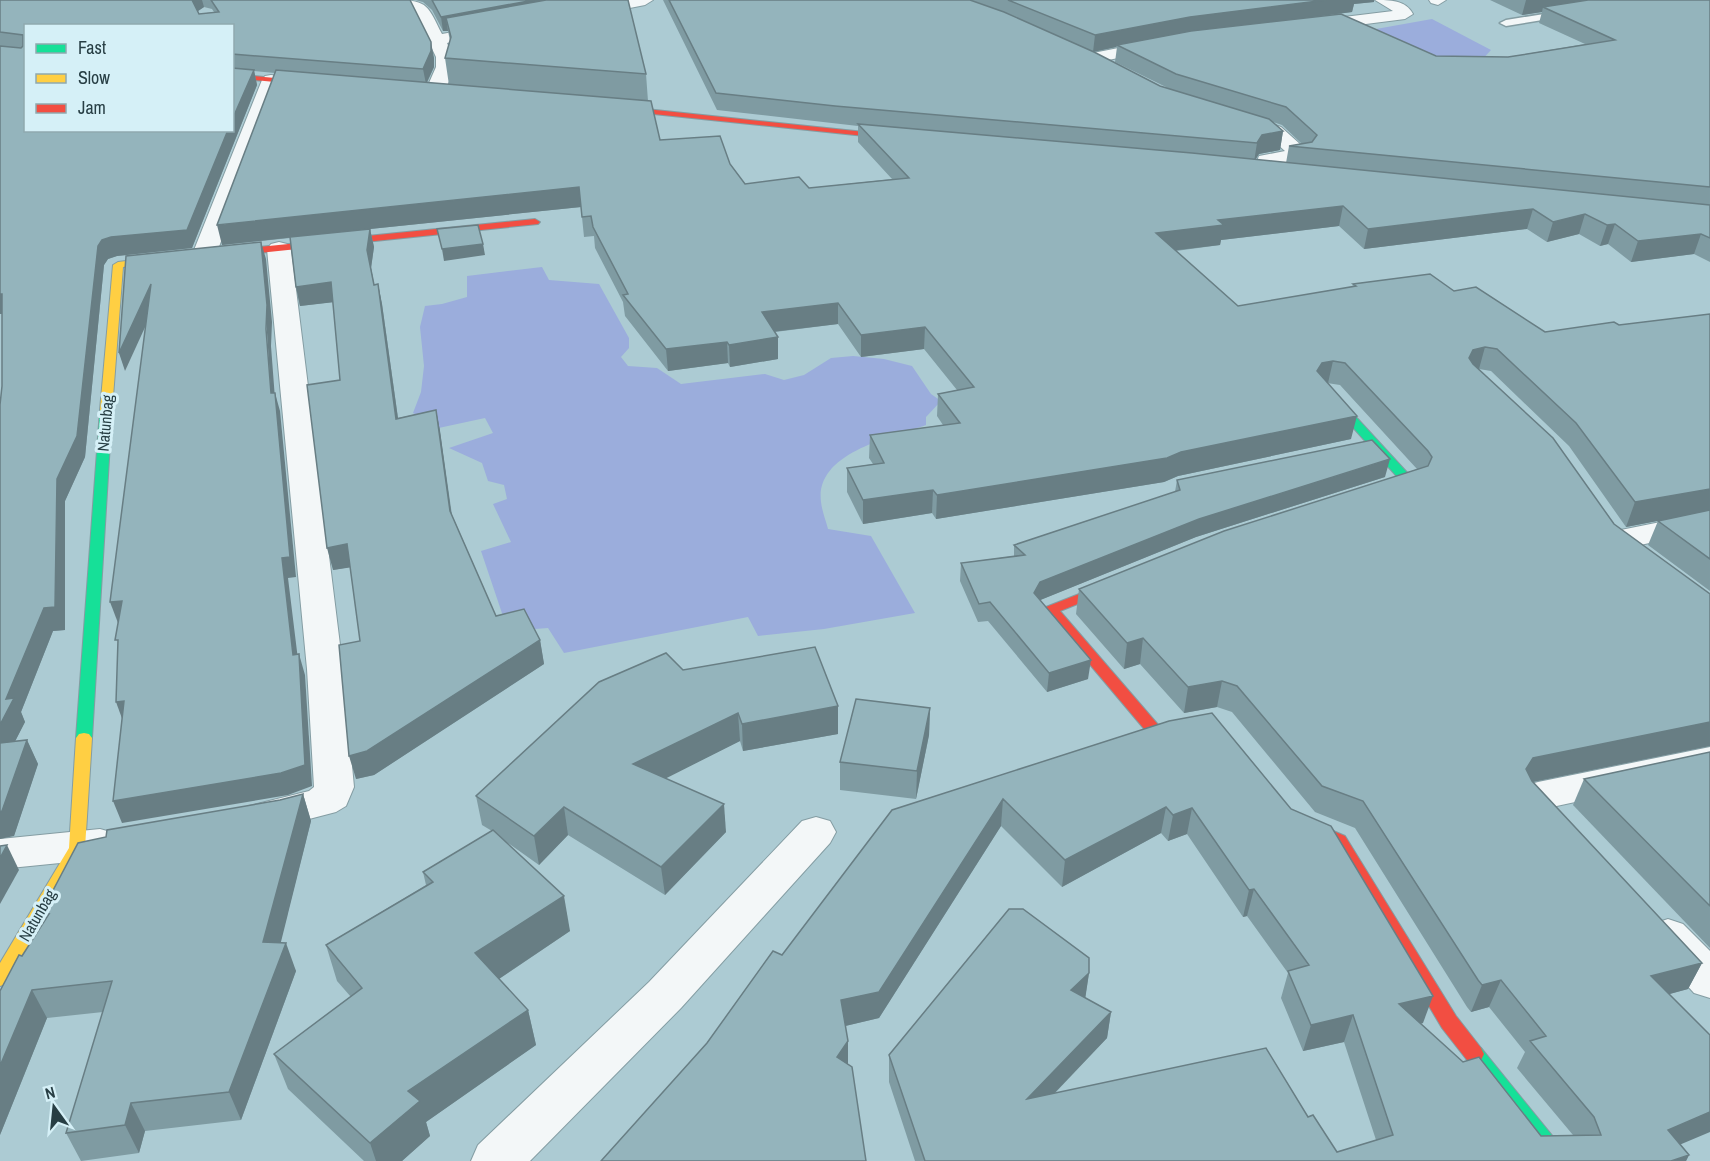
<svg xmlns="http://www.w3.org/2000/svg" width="1710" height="1161" font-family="'Archivo Narrow',sans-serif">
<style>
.water{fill:#9baddc}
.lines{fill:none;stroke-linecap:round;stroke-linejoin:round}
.lane-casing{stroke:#849da3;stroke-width:3}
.street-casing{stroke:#849da3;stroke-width:2}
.fast-casing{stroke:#849da3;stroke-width:2}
.slow-casing{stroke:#849da3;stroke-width:2}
.jam-casing{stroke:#849da3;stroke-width:2}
.lane{fill:#f3f7f8;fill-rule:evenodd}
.street{fill:#f3f7f8;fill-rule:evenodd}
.fast{fill:#16e098;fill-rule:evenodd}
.slow{fill:#ffcf43;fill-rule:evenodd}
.jam{fill:#f24e42;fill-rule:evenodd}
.wall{fill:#7f9ba2;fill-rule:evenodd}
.shaded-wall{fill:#687e84}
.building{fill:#94b4bc;stroke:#687e84;stroke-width:1.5}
.labels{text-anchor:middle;stroke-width:6;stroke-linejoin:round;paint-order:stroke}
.street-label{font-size:16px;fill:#273e44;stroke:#d5f0f7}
</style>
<rect width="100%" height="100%" fill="#accbd3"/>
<g class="water">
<polygon points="1432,19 1491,50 1478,64 1307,63 1365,41 1376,29"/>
<path d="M 542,267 L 549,280 L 599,284 L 629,338 L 629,348 L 621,357 L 628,366 L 657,368 L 681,384 L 765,374 L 784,380 L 804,375 L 831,358 L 853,356 L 884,359 L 912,366 L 931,394 L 941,401 L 926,417 L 926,425 C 891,438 815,452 821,502 C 822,511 826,521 828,529 L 871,536 L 915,613 L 824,629 L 758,636 L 748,617 L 564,653 L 548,628 L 508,631 L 481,551 L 511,542 L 493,504 L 507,499 L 504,485 L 488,481 L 482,463 L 449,448 L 493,433 L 485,418 L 434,429 L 430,422 L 413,413 L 421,392 L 424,366 L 420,327 L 425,306 L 442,304 L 467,297 L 467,276 Z"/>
</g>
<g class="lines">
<defs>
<polygon id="lane" points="1569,10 1573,11 1573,15 1506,26 1500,23 1506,20"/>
<g id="street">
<path d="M 396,0 C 429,0 428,7 442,34 L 492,25 L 500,30 L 498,34 L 447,43 C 457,64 453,77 441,96 L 427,96 L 425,92 L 436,67 L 436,57 L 415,13 Z"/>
<polygon points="621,0 653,0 645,5 584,17 576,12 578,9"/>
<path d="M 1375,0 C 1390,0 1406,0 1413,14 L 1405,19 L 1311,31 L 1303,26 L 1311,21 L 1393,11 Z"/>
<polygon points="1429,0 1446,0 1438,5 1431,3"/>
<polygon points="1159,40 1165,41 1168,45 1165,49 1108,60 1136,75 1139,79 1136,83 1124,83 1093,67 1090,63 1093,53"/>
<polygon points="271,75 277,76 280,80 216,255 212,260 204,262 196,260 192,255 262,80 265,76"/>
<polygon points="1243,115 1281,127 1311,154 1308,158 1275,165 1270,175 1263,177 1256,175 1253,171 1259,156 1285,151 1267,135 1236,125 1233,121 1236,117"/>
<polygon points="279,242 287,244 291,249 343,669 354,787 346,806 336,812 263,831 249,826 243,816 249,806 309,791 314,787 307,669 267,249 271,244"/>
<polygon points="1710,512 1710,530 1617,550 1606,547 1601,540 1606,533"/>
<polygon points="1710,747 1710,773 1538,810 1524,806 1518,796 1524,786 1538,782"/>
<polygon points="816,817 830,821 836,832 830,843 681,1008 530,1161 471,1161 478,1145 649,982 802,821"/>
<polygon points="100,829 114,833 120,844 114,855 100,859 0,869 0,839"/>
<polygon points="1668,919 1683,924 1710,951 1710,998 1694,993 1653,948 1646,936 1653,924"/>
</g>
<g id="fast">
<polygon points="1328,390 1332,391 1413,479 1415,482 1413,485 1379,496 1371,496 1369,493 1371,490 1401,481 1324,395 1322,393"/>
<polygon points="106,407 112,410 92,738 89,742 79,742 76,738 100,410"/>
<polygon points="1474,1046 1481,1048 1567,1154 1570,1161 1547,1161 1467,1060 1464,1054 1467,1048"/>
</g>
<g id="slow">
<polygon points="168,256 171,257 171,261 123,267 112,410 106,413 102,412 100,410 113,265 118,262"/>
<polygon points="84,733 89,734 92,738 85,848 6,984 0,986 0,963 69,848 76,738 79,734"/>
</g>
<g id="jam">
<polygon points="232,74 317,82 321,84 317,86 232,78"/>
<polygon points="608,105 903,136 907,138 903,140 605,109 604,107"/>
<polygon points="535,219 540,222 538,224 220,257 215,254 220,251"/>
<polygon points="1120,578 1127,582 1125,585 1060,611 1160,727 1192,722 1197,723 1200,727 1197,731 1156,738 1151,737 1044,610 1046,607"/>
<polygon points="1298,816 1345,836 1456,1016 1481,1048 1484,1054 1481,1060 1474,1062 1467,1060 1442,1028 1333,844 1292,826 1290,822 1292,818"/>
</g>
</defs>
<use href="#lane" class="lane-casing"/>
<use href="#street" class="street-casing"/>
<use href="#fast" class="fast-casing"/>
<use href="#slow" class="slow-casing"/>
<use href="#jam" class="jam-casing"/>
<use href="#lane" class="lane"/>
<use href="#street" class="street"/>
<use href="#fast" class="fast"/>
<use href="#slow" class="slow"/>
<use href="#jam" class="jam"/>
</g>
<g class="wall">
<path d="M 0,0 L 410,0 L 434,58 L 434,67 L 427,83 L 449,85 L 445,58 L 450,41 L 448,31 L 443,31 L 432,10 L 423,2 L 415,0 L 628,0 L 646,74 L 648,101 L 660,140 L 730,164 L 745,184 L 809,188 L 892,179 L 858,142 L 858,126 L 717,110 L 663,0 L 1374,0 L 1374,2 L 1354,4 L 1352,12 L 1315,17 L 1436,56 L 1508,57 L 1585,44 L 1539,23 L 1542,12 L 1522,15 L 1490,0 L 1710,0 L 1710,262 L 1694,254 L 1631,262 L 1608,244 L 1600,246 L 1579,234 L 1547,242 L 1527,229 L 1364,249 L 1339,226 L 1221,240 L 1220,245 L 1176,251 L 1238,306 L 1352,287 L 1353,284 L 1454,291 L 1545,332 L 1619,325 L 1710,314 L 1710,591 L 1648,545 L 1658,521 L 1692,514 L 1626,527 L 1569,446 L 1491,371 L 1479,369 L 1710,746 L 1533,782 L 1702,963 L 1688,989 L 1669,994 L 1680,1144 L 1689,1155 L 1686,1161 L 915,1161 L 889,1082 L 889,1055 L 1089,973 L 1085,998 L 1111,1012 L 1107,1038 L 1055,1093 L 1308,1117 L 1337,1152 L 1376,1140 L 1344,1042 L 1303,1051 L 1281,998 L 1288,973 L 1247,916 L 1243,917 L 1187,834 L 1168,841 L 1161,833 L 1062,887 L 1001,826 L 879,1018 L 845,1026 L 848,1041 L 848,1064 L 707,1043 L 782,955 L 892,810 L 1169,721 L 1423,1023 L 1420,1024 L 1541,1136 L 1573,1135 L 1517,1068 L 1525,1052 L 1489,1007 L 1471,1012 L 1467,1007 L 1355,828 L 1315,812 L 1232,712 L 1217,707 L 1184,713 L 1140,664 L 1124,669 L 1076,614 L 1079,589 L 1417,469 L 1340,385 L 1327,383 L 1351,439 L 1178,476 L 1164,482 L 936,519 L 932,513 L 863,524 L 847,492 L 847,468 L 873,464 L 869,458 L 870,435 L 943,425 L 937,416 L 938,394 L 957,390 L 924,349 L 861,357 L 838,324 L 775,332 L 778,359 L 730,367 L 728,363 L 668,371 L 625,316 L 623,302 L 595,248 L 594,236 L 584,237 L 581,207 L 370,229 L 374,247 L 371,268 L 374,285 L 378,284 L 382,304 L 398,418 L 436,410 L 440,431 L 452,515 L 496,616 L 540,640 L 544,664 L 374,775 L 356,779 L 360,641 L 350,567 L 333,570 L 340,380 L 333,302 L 300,306 L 296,287 L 290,238 L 222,245 L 275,73 L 254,71 L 257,85 L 192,248 L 117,256 L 108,259 L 104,265 L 85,457 L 65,501 L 65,630 L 53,631 L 21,712 L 25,722 L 15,741 L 27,740 L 38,764 L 14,836 L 2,386 L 2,314 L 0,314 ZM 204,7 L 212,9 L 214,12 L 199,14 L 198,11 ZM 26,26 L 232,26 L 232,130 ZM 1074,44 L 1093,52 L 1117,47 L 1115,62 L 1168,88 L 1160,86 ZM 1273,122 L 1282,125 L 1302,144 L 1289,146 L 1286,163 L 1255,160 L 1259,154 L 1280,150 L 1283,131 Z"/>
<polygon points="1385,477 1196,537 1040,600 1088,679 1047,692 988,621 978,622 960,581 961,563 1014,556 1014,545 1175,492 1177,480"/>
<polygon points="683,670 838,706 838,734 743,751 740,741 665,778 726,832 665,895 568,835 539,865 501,838 570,931 499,979 528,1010 536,1045 426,1122 430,1136 402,1161 364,1161 288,1089 274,1054 351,997 337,981 326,945 426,885 423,872 492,831 482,825 476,796"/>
<polygon points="930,708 929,735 916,799 840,790 840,762"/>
<polygon points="1710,752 1710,948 1573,805 1584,779"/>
<polygon points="303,794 311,821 280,943 296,971 241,1120 145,1131 139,1153 81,1161 66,1133 103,1012 47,1018 0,1135 22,956 44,922 40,915 280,800"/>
</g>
<g class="shaded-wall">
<polygon points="191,0 202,0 204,7 195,13"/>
<polygon points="534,0 612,0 446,18 448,31 443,31 441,17"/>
<polygon points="1326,0 1374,0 1374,2 1354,4 1352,12 1188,33 1117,45 1116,47 1093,52 1095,35 1190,17"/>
<polygon points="1526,0 1611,0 1543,7 1542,12 1522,15"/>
<polygon points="431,42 434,58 434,67 426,84 423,69"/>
<polygon points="254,70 257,85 192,248 117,256 108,259 104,265 85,457 65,501 65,630 53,631 21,712 25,722 1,769 0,766 0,725 57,479 98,246 102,240 228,130 232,130 232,120"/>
<polygon points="1283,131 1280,150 1259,154 1254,162 1257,143 1262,135"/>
<polygon points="579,187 581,207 370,229 374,247 371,268 378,304 367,250 370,229 222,245 217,225"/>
<polygon points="1343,206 1339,226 1221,240 1220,245 1153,253 1156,233 1218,220"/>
<polygon points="1533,209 1527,229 1364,249 1368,229"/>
<polygon points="1585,214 1579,234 1547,242 1553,222"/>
<polygon points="1615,224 1608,244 1600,246 1607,225"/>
<polygon points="1701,234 1694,254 1631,262 1638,241"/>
<polygon points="261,242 266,259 272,322 271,346 276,412 271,393"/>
<polygon points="483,244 485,255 444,261 442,249"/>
<polygon points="331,282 335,302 300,306 296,287"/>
<polygon points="151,284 157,301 125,371 119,353"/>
<polygon points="378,284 382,304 401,440 396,419"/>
<polygon points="0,294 2,294 9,313 0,314"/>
<polygon points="838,303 838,324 763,333 762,312"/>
<polygon points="925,327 924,349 861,357 861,335"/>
<polygon points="778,337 778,359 730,367 729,345"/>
<polygon points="727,342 728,363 668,371 666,349"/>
<polygon points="1485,347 1479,369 1467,372 1469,358 1473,350"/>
<polygon points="1333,361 1328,383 1318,385 1317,371 1322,363"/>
<polygon points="275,393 280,411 296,577 288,578 300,676 293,655 282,558"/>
<polygon points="436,410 440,431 454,533 450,511"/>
<polygon points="1357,416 1351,439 1178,476 1164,482 936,519 937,495 1181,452"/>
<polygon points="1390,459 1385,477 1196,537 1038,601 1034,593 1040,582 1199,519"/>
<polygon points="1710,489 1710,511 1626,527 1635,502"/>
<polygon points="933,490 932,513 863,524 863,500"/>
<polygon points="347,544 353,567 333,570 327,548"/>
<polygon points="122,601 118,623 110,602"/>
<polygon points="1143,638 1140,664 1124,669 1127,643"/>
<polygon points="540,640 544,664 374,775 356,779 349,756"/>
<polygon points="299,654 305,675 312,786 288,795 122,823 113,801"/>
<polygon points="1091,660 1088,679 1047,692 1049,673"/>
<polygon points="1222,681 1217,707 1184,713 1188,687"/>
<polygon points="124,701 124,724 116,702"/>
<polygon points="838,706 838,734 743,751 742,724"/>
<polygon points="930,708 929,735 916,799 917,771"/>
<polygon points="738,713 740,741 637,793 633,764"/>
<polygon points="1710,722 1710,746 1523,784 1526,769 1533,758"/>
<polygon points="27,740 38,764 14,836 0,839 0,812"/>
<polygon points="303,794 311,821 274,970 263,942"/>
<polygon points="1003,799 1001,826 879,1018 841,1027 841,1000"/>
<polygon points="724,804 726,832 665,895 661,867"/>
<polygon points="564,807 568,835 539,865 534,836"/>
<polygon points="1166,807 1161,833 1062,887 1065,860"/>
<polygon points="1192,808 1187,834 1168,841 1173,815"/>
<polygon points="7,845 19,870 0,904 0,858"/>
<polygon points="1254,889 1247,916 1243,917 1249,890"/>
<polygon points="564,896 570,931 484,989 475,953"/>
<polygon points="286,943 296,971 241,1120 229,1092"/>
<polygon points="1702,963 1688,989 1637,1003 1651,976"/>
<polygon points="1089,973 1085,1000 1071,990"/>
<polygon points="1501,980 1489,1007 1471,1012 1482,985"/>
<polygon points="32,990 47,1018 0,1135 0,1066"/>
<polygon points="1433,996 1423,1023 1389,1031 1399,1004"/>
<polygon points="528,1010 536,1045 426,1122 430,1136 402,1161 376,1161 370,1143 408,1091"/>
<polygon points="1111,1012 1107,1038 1024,1125 1027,1099"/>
<polygon points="1353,1015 1344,1042 1303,1051 1311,1025"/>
<polygon points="848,1041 848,1068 837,1057"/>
<polygon points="131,1103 145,1131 139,1153 125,1125"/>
<polygon points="1710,1112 1710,1132 1653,1156 1668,1130"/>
<polygon points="1689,1155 1686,1161 1671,1161"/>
</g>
<g class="building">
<polygon points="0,0 192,0 199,14 219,12 211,0 410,0 431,42 431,51 423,69 232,54 232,26 26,26 26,130 228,130 187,230 111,237 102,240 98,246 77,436 57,479 55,607 44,608 6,699 14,698 0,725 0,405 2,386 2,294 0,294 0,46 21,48 23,46 23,35 0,32"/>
<polygon points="432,0 534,0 441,17"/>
<polygon points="546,0 628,0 646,74 445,58 451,37 446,18"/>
<polygon points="669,0 970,0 1004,12 1094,52 1160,86 1269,119 1283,131 1262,135 1257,143 835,106 716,93"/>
<polygon points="1008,0 1326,0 1190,17 1095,35"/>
<polygon points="1588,0 1710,0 1710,187 1289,146 1312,142 1317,135 1286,107 1176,74 1117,45 1191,31 1341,14 1436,56 1508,57 1615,40 1543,7"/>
<polygon points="232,68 254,70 232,120"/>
<polygon points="276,70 651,101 660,140 720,136 730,164 745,184 799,177 809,188 909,178 858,124 1192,153 1710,205 1710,238 1701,234 1638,241 1615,224 1607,225 1585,214 1553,222 1533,209 1368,229 1343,206 1218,220 1224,225 1156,233 1238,306 1356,286 1353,284 1430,274 1454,291 1476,287 1545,332 1614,322 1619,325 1710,314 1710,489 1635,502 1576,423 1497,349 1485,347 1473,350 1469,358 1473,364 1553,438 1614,524 1710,594 1710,722 1533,758 1526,769 1532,781 1702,963 1651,976 1710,1035 1710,1112 1668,1130 1689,1155 1671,1161 925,1161 889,1055 1009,909 1023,909 1089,958 1089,973 1071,990 1111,1012 1027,1099 1266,1048 1308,1117 1313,1115 1337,1152 1393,1135 1353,1015 1311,1025 1288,971 1309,965 1254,889 1249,890 1192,808 1173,815 1166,807 1065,860 1003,799 879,992 841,1000 848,1041 837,1057 852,1067 866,1161 601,1161 707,1043 773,951 782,955 892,810 1169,721 1212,713 1291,809 1331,826 1433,996 1399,1004 1463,1062 1479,1057 1541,1136 1601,1135 1594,1117 1530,1041 1546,1036 1501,980 1482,985 1478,980 1363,801 1322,786 1237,686 1222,681 1188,687 1143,638 1127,643 1079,589 1224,531 1428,466 1432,457 1428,451 1345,363 1333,361 1322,363 1317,371 1357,416 1181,452 1167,458 937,495 933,490 863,500 847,468 884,463 870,435 960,423 938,394 974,387 925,327 861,335 838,303 762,312 778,337 729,345 727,342 666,349 623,295 628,294 593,227 591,216 582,217 579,187 217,225"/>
<polygon points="478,225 483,244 442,249 437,229"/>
<polygon points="370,229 367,250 374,285 378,284 396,419 436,410 450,511 496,616 524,609 540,640 367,751 349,756 339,645 360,641 347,544 327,548 307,385 340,380 331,282 296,287 290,237"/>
<polygon points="261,242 267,305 266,329 271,393 275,393 290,557 282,558 293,655 299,654 305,765 281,773 113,801 124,701 116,702 118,640 115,640 122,601 110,602 151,284 119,353 126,256"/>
<polygon points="1372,440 1390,459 1199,519 1040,582 1034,593 1091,660 1049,673 990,602 979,604 961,563 1025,555 1014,545 1180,490 1177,480"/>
<polygon points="1710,510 1710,559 1658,521"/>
<polygon points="815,647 838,706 742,724 738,713 633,764 724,804 661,867 564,807 534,836 476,796 599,682 666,653 683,670"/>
<polygon points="856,699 930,708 917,771 840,762"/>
<polygon points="27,740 2,811 0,812 0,743"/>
<polygon points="1710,752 1710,906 1584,779"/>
<polygon points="303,794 263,942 286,943 229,1092 131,1103 125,1125 66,1133 112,981 32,990 0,1066 0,991 19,955 22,956 49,914 40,915 78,843 106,837 107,830 280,800"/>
<polygon points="493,830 564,896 475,953 528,1010 408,1091 420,1101 370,1143 274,1054 362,988 326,945 433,882 423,872"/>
<polygon points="7,845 0,858 0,846"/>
</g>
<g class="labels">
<g class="street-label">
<text transform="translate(105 423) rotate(-85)" y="6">Natunbag</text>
<text transform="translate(37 915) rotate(-60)" y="6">Natunbag</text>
</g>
</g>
<rect x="24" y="24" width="210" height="108" fill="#d5f0f7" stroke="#8fa9af" stroke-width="1.5"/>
<rect x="36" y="44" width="30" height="9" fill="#16e098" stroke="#8fa9af" stroke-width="1.5"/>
<text x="78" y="54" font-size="18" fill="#273e44">Fast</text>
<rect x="36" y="74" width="30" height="9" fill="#ffcf43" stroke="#8fa9af" stroke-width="1.5"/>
<text x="78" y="84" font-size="18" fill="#273e44">Slow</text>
<rect x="36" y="104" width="30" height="9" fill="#f24e42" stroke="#8fa9af" stroke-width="1.5"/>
<text x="78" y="114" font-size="18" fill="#273e44">Jam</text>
<g transform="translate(54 1107) rotate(345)" stroke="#d5f0f7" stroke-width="4.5" paint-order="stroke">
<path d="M0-4.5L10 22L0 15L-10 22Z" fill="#273e44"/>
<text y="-9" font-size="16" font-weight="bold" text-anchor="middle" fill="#273e44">N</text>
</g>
</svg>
